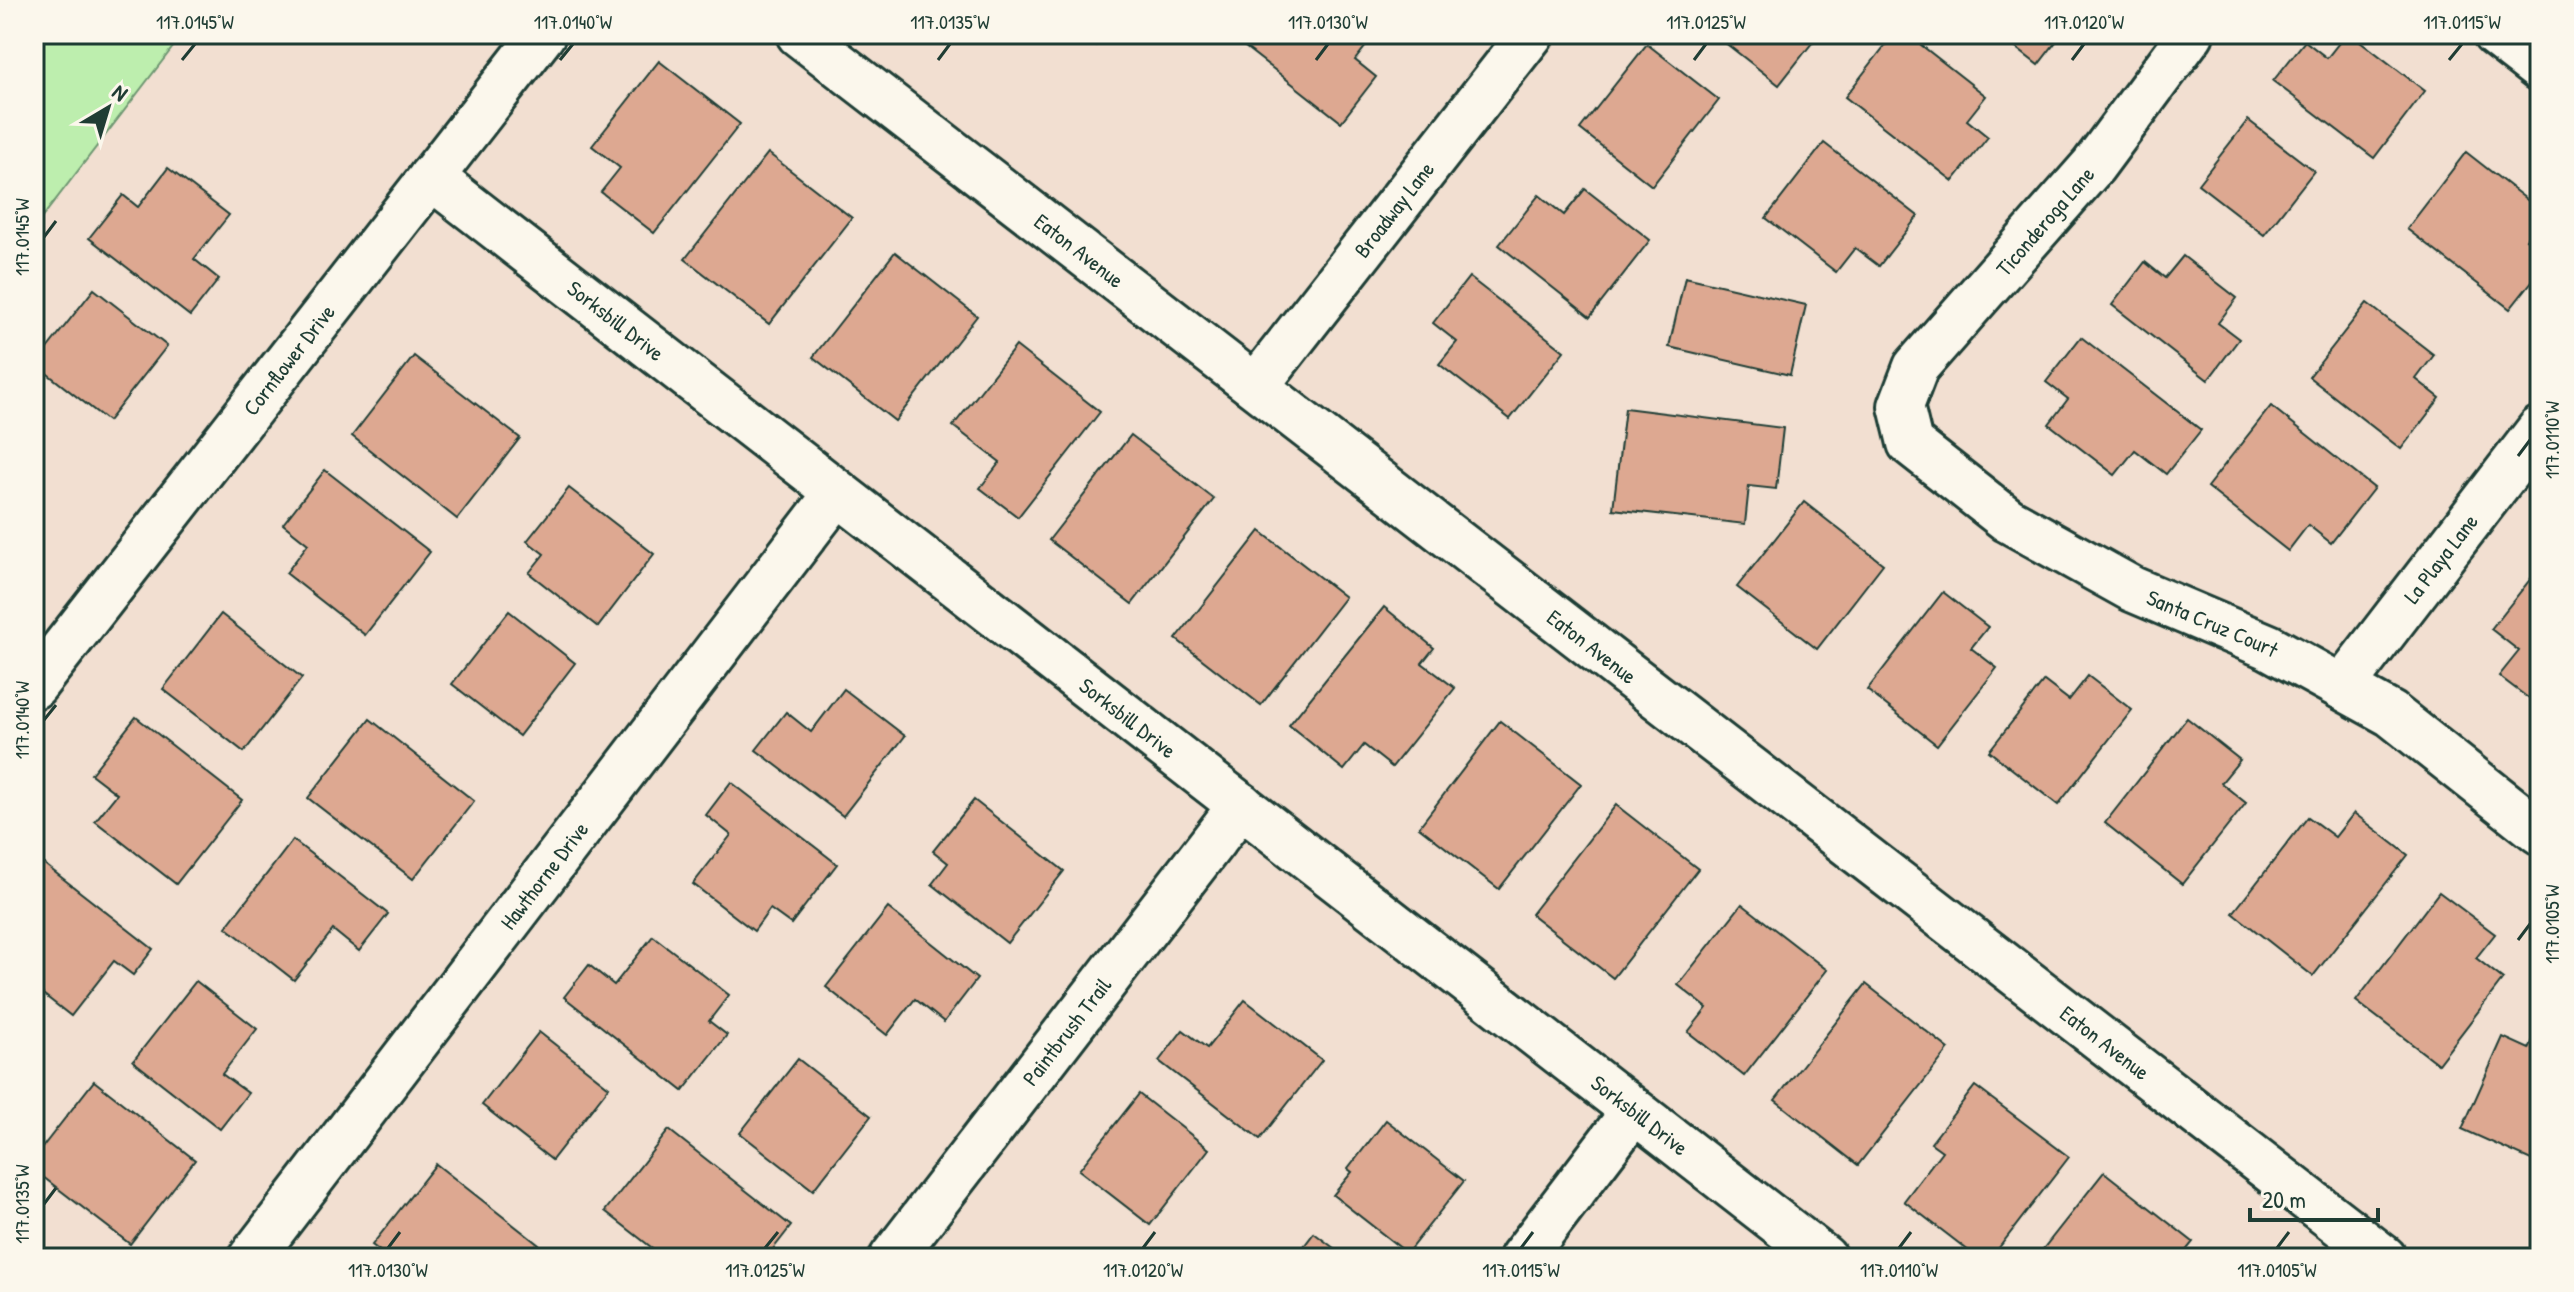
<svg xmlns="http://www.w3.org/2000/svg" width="2574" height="1292" font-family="'Patrick Hand',sans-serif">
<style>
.green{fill:#bdeeae;stroke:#6e9671;stroke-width:2}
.building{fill:#dda891;stroke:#1f3d34;stroke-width:2}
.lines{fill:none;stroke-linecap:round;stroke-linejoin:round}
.minor-casing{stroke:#1f3d34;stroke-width:50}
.tertiary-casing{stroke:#1f3d34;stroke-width:50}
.minor{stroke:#fbf7ec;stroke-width:44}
.tertiary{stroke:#fbf7ec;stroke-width:44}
.ticks{fill:none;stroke:#1f3d34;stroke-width:3}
.labels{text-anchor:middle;stroke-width:6;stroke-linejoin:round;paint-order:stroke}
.street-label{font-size:22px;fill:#1f3d34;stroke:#fbf7ec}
.neatline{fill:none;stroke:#1f3d34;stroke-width:3}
.ticks-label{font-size:20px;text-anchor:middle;fill:#1f3d34}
</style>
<rect width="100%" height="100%" fill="#f2dfd1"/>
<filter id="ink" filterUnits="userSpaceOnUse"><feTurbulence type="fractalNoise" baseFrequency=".0125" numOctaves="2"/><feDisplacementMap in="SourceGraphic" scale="16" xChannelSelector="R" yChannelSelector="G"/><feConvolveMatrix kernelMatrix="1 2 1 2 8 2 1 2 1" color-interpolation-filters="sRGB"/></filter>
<g filter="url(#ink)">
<polygon class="green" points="34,34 183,34 34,228"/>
<g class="building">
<polygon points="1082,34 1104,34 1096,45"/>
<polygon points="1254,34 1370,34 1373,37 1355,60 1376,77 1341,122 1244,46"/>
<polygon points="1714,34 1819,34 1779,85"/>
<polygon points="1894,34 1907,34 1986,96 1967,120 1988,137 1953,181 1845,97"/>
<polygon points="1998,34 2062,34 2038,65"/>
<polygon points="2346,34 2351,34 2425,91 2374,158 2273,81 2305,41 2327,58"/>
<polygon points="1647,44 1719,100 1652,186 1580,129"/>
<polygon points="659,61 740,124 654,233 601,192 620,168 592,146"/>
<polygon points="2248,120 2314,171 2264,235 2198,184"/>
<polygon points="1824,143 1918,216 1879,266 1855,248 1836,272 1766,218"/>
<polygon points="2466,152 2540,210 2540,221 2526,239 2540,250 2540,271 2510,309 2407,229"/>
<polygon points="768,153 852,218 769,324 685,259"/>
<polygon points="168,168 229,215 194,259 219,279 190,316 89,238 123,195 138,207"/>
<polygon points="1585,189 1650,240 1590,317 1499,245 1539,195 1564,215"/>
<polygon points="895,252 977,316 895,421 813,357"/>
<polygon points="2183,256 2237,298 2218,323 2239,339 2208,380 2112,305 2145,262 2165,278"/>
<polygon points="1469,277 1564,351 1510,419 1439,364 1457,342 1433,323"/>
<polygon points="1685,277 1806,305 1790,375 1669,347"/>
<polygon points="94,289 167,346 108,421 35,364"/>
<polygon points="2367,303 2434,355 2416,379 2440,398 2401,449 2309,377"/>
<polygon points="2081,337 2201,430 2166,474 2135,450 2115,475 2049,424 2068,399 2046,382"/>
<polygon points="1016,346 1100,412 1018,517 980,488 1000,462 953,426"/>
<polygon points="414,356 520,438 457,519 352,436"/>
<polygon points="2271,406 2374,488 2331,543 2308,525 2288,551 2207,487"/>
<polygon points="1625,408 1783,428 1776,489 1749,486 1745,524 1613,509"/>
<polygon points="1131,435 1214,499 1132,604 1049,540"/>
<polygon points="325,470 430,552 365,635 286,573 308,544 283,524"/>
<polygon points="569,488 654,554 598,627 529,573 544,554 527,541"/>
<polygon points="1804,502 1883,564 1817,649 1737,587"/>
<polygon points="1260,531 1345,597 1261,705 1176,639"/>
<polygon points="2540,567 2540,707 2499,676 2519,651 2491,629"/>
<polygon points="1943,592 1988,627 1971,648 1997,668 1937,745 1867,690"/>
<polygon points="1384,607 1434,648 1422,663 1455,688 1392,767 1364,745 1344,770 1289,725"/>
<polygon points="509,611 575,663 519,736 452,684"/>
<polygon points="221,614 302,678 244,752 163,689"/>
<polygon points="2088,676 2132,710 2058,805 1989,751 2044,681 2069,700"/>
<polygon points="844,689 905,736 843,816 756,750 786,712 811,732"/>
<polygon points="136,717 242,800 176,884 95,821 117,794 91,774"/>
<polygon points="2187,718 2240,760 2221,783 2246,803 2182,884 2105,823"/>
<polygon points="370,719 474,801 413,879 308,798"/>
<polygon points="1500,721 1581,784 1499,889 1419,827"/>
<polygon points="731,782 837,864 791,924 770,909 754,931 693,884 731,835 706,815"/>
<polygon points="974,800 1064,871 1007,943 932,884 948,863 933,851"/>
<polygon points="1616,805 1698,869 1613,978 1531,914"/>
<polygon points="2354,813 2408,855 2313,976 2233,913 2308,817 2335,837"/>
<polygon points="293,840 388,914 359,951 333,930 294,980 226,927"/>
<polygon points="34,856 153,949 133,975 114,961 71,1016 34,987"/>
<polygon points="2439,892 2495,934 2476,958 2503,979 2438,1064 2356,1001"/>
<polygon points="1742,904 1827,970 1744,1076 1688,1032 1707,1008 1678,985"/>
<polygon points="888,908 977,979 944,1022 915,999 887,1035 826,987"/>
<polygon points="653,936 729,995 709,1021 727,1035 683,1091 564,997 589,965 614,985"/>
<polygon points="196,981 257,1029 222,1074 248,1093 220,1129 133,1061"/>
<polygon points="1866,984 1949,1049 1858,1165 1775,1100"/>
<polygon points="1245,1000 1322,1060 1260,1139 1159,1061 1183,1030 1207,1048"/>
<polygon points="2540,1025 2540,1164 2462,1129 2503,1037 2529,1049"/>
<polygon points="539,1032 609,1087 552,1160 482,1105"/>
<polygon points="798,1059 871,1116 813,1190 740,1133"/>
<polygon points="94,1081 195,1160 130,1244 34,1170 34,1158"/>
<polygon points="1975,1086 2069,1157 1991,1258 1978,1258 1904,1201 1942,1151 1931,1143"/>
<polygon points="1139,1094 1209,1149 1150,1225 1079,1170"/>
<polygon points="1386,1120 1464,1181 1407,1253 1333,1195 1352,1172 1348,1169"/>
<polygon points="669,1130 791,1226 766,1258 665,1258 605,1211"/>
<polygon points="436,1164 539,1245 529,1258 389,1258 372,1245"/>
<polygon points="2104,1172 2193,1242 2180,1258 2036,1258"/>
<polygon points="1314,1233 1347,1258 1295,1258"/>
</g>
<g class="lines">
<defs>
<g id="minor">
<path id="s1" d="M 2191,34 L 2093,166 L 1916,367 L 1901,406 L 1910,443 L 2008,520 L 2132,589 L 2269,647 L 2391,714 L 2540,832"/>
<polyline points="2495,34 2540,69"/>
<path id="s2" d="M 431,177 L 1824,1258"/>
<path id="s3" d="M 1256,386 L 1531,34"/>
<path id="s4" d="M 34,686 L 543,34"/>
<path id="s5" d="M 2342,687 L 2540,429"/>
<path id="s6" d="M 251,1258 L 837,493"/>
<path id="s7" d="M 892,1258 L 1241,805"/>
<polyline points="1522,1258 1634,1111"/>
</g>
<g id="tertiary">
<path id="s8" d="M 799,34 L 2384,1258"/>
</g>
</defs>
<use href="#minor" class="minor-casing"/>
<use href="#tertiary" class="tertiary-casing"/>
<use href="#minor" class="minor"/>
<use href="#tertiary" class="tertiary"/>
</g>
</g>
<path class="ticks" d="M 182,60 L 195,44M 560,60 L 573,44M 938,60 L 950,44M 1316,60 L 1328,44M 1694,60 L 1706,44M 2072,60 L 2084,44M 2449,60 L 2462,44M 44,237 L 56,221M 2518,456 L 2530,440M 44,720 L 56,705M 2518,940 L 2530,924M 44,1204 L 56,1188M 388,1248 L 400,1232M 765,1248 L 778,1232M 1143,1248 L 1155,1232M 1521,1248 L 1533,1232M 1899,1248 L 1911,1232M 2277,1248 L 2289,1232"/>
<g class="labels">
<g class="street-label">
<text dy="8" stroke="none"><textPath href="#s3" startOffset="224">Broadway Lane</textPath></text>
<text transform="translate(2045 221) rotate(-49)" y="8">Ticonderoga Lane</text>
<text dy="8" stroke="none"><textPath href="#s8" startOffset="354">Eaton Avenue</textPath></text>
<text dy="8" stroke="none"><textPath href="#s2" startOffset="234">Sorksbill Drive</textPath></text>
<text dy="8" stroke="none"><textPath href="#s4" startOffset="414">Cornflower Drive</textPath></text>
<text dy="8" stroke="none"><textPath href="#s5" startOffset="162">La Playa Lane</textPath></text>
<text dy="8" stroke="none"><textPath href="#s1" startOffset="866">Santa Cruz Court</textPath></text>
<text dy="8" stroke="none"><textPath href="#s8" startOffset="1002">Eaton Avenue</textPath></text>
<text dy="8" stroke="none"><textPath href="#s2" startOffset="882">Sorksbill Drive</textPath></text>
<text dy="8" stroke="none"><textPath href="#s6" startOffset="482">Hawthorne Drive</textPath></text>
<text dy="8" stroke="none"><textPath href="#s7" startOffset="286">Paintbrush Trail</textPath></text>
<text dy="8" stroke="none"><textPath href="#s8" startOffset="1650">Eaton Avenue</textPath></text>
<text dy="8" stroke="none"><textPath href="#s2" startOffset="1530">Sorksbill Drive</textPath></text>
</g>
</g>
<rect width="2574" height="1292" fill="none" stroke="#fbf7ec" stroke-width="88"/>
<g transform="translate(108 108) rotate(38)" stroke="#fbf7ec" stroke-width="6" paint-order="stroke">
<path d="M0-6L14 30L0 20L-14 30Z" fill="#1f3d34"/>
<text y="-12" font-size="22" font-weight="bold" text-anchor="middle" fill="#1f3d34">N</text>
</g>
<path d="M2250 1208v12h128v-12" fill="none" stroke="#1f3d34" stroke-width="4"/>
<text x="2262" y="1208" font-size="24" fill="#1f3d34" stroke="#fbf7ec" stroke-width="6" paint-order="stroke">20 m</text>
<rect x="44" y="44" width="2486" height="1204" class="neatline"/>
<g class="ticks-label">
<text x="195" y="29">117.0145°W</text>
<text x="573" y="29">117.0140°W</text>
<text x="950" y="29">117.0135°W</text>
<text x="1328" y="29">117.0130°W</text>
<text x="1706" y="29">117.0125°W</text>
<text x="2084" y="29">117.0120°W</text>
<text x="2462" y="29">117.0115°W</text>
<text transform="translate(22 237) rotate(-90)" y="7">117.0145°W</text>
<text transform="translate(2552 440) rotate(-90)" y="7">117.0110°W</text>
<text transform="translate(22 720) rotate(-90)" y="7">117.0140°W</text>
<text transform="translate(2552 924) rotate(-90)" y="7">117.0105°W</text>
<text transform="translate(22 1204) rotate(-90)" y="7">117.0135°W</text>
<text x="388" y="1277">117.0130°W</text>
<text x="765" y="1277">117.0125°W</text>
<text x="1143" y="1277">117.0120°W</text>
<text x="1521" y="1277">117.0115°W</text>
<text x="1899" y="1277">117.0110°W</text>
<text x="2277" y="1277">117.0105°W</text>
</g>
</svg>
